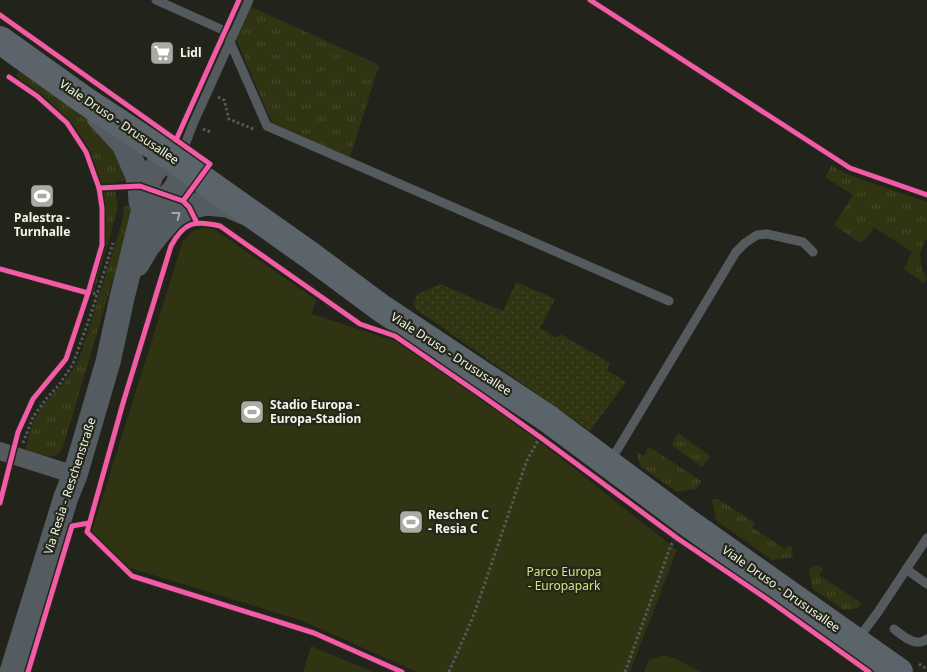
<svg xmlns="http://www.w3.org/2000/svg" width="927" height="672" font-family="'Noto Sans',sans-serif">
<style>
.grass{fill:url(#grass-tufts)}
.park{fill:#303412}
.garden{fill:url(#garden-dots)}
.lines{fill:none;stroke-linecap:round;stroke-linejoin:round}
.path{stroke:#54595a;stroke-width:3;stroke-dasharray:2.5 2.5;stroke-linecap:butt}
.lane{stroke:#545a5e;stroke-width:9}
.street{stroke:#545a5e;stroke-width:18}
.secondary{stroke:#545c62;stroke-width:25}
.primary{stroke:#5b646a;stroke-width:28}
.cycleway-casing{stroke:#252718;stroke-width:8}
.cycleway{stroke:#f35aa7;stroke-width:5}
.oneway{stroke:#a4a8a6}
.labels{text-anchor:middle;stroke-width:4.5;stroke-linejoin:round;paint-order:stroke}
.poi-label{font-size:12px;font-weight:bold;fill:#f3f4ea;stroke:#252718;text-anchor:start}
.street-label{font-size:12px;fill:#f3f4ea;stroke:#252718}
.park-label{font-size:12px;fill:#d6e283;stroke:#252718}
</style>
<defs>
<pattern id="grass-tufts" width="24" height="20" patternUnits="userSpaceOnUse" patternTransform="scale(1.25)"><rect width="24" height="20" fill="#303412"/><path d="M3 7l-1-3M5 7V3M7 7l1-3M15 17l-1-3M17 17v-4M19 17l1-3" fill="none" stroke="#444829"/></pattern>
<pattern id="garden-dots" width="8" height="8" patternUnits="userSpaceOnUse" patternTransform="scale(1.25)"><rect width="8" height="8" fill="#303412"/><path d="M2 2h.1M6 6h.1" fill="none" stroke="#444829" stroke-width="1.8" stroke-linecap="round"/></pattern>
</defs>
<rect width="100%" height="100%" fill="#22241c"/>
<g class="grass">
<polygon points="249,6 379,65 350,157 272,123 236,39"/>
<polygon points="19,71 96,125 110,139 131,179 104,185 100,181 91,152 73,124 50,102 16,76"/>
<polygon points="832,165 846,174 927,202 927,238 922,248 920,254 922,270 927,278 924,283 904,269 912,252 874,227 865,240 859,242 834,225 853,195 825,177"/>
<polygon points="105,191 115,191 118,207 94,292 91,291 105,240 106,220 103,194"/>
<path d="M 124,206 L 132,206 L 130,222 L 63,447 C 63,448 59,453 58,454 C 51,460 33,452 25,449 L 33,422 L 43,405 L 63,384 L 76,365 L 83,348 L 122,222 Z"/>
<polygon points="678,433 710,456 702,467 672,445"/>
<polygon points="649,447 701,481 696,489 677,492 641,467 636,451 643,456"/>
<polygon points="712,499 718,499 755,523 753,528 785,549 789,546 792,547 793,557 772,560 716,520"/>
<polygon points="817,565 823,569 819,575 861,603 858,608 844,610 812,588 809,569"/>
</g>
<g class="park">
<polygon points="203,228 214,229 316,300 312,314 398,342 517,423 677,550 630,672 417,672 303,621 127,567 92,531 183,241 193,231"/>
<polygon points="311,646 373,672 303,672"/>
<polygon points="664,655 674,658 701,672 644,672 649,660"/>
</g>
<polygon class="garden" points="516,282 555,299 540,328 557,338 560,334 610,363 607,370 626,382 590,431 416,309 413,303 418,294 440,284 503,311"/>
<g class="lines">
<g class="path">
<polyline points="218,97 224,100 229,119 253,129"/>
<polyline points="203,129 210,132"/>
<polyline points="88,293 97,294"/>
<polyline points="23,443 33,417 46,399 59,385 73,364 91,314 113,243"/>
<polyline points="919,664 927,669"/>
<polyline points="449,672 475,612 527,460 540,437"/>
<polyline points="625,672 671,545 675,540"/>
</g>
<g class="lane">
<polyline points="156,0 225,31 230,42"/>
<polyline points="230,42 249,0"/>
<polyline points="179,160 193,124 230,42 267,126 669,301"/>
<polyline points="610,462 736,252 745,243 757,235 767,234 803,242 813,252"/>
<polyline points="906,569 927,584"/>
<path d="M 894,629 C 903,636 916,648 927,639"/>
<polyline points="858,639 878,612 927,538"/>
</g>
<polyline class="street" points="0,451 75,475"/>
<g class="secondary">
<polyline points="99,117 124,144 137,174 140,186 141,201"/>
<path d="M 146,231 C 150,222 154,214 160,207 C 173,189 185,187 178,162"/>
<polyline points="137,264 147,247 159,232 173,217 189,207 206,203 227,205 246,213"/>
<path d="M 12,672 L 66,497 L 75,475 L 108,362 L 122,298 L 143,213 C 143,206 145,200 146,194 C 149,174 155,160 178,162"/>
</g>
<g class="primary">
<polyline points="0,40 84,100 174,159"/>
<polyline points="178,162 311,256 381,308 547,418 684,520 899,672"/>
</g>
<defs>
<g id="cycleway">
<polyline points="590,0 850,168 927,195"/>
<polyline points="0,15 210,164 183,201 189,207 197,223"/>
<polyline points="176,140 239,0"/>
<polyline points="99,188 140,186 183,201"/>
<polyline points="0,269 88,293"/>
<polyline points="0,503 18,432 33,399 66,359 88,293 102,245 102,208 99,188 86,152 67,123 37,96 9,77"/>
<polyline points="28,672 72,526 89,523"/>
<path d="M 402,672 L 314,633 L 132,576 L 87,532 L 123,403 L 171,246 C 184,222 194,220 220,226 L 360,324 L 395,336 L 481,395 L 540,437 L 677,538 L 767,599 L 869,672"/>
</g>
</defs>
<use href="#cycleway" class="cycleway-casing"/>
<use href="#cycleway" class="cycleway"/>
</g>
<defs><path id="oneway-chevron" d="M-2-3.5L2.5 0L-2 3.5" fill="none" stroke-width="1.6" stroke-linecap="round" stroke-linejoin="round" transform="scale(1.25)"/></defs>
<use class="oneway" href="#oneway-chevron" transform="translate(177 215) rotate(-37)"/>
<defs>
<symbol id="supermarket-square" viewBox="-11 -11 22 22"><rect x="-9" y="-9" width="18" height="18" rx="4" fill="#aaaba2" stroke="#252718"/><path d="M-6-5.5h2.5l.6 2H6L4.5 2H-2.5L-4.4-4H-6ZM-1.5 3.2a1.3 1.3 0 1 0 .1 0ZM3 3.2a1.3 1.3 0 1 0 .1 0Z" fill="#fff"/></symbol>
<symbol id="stadium-square" viewBox="-11 -11 22 22"><rect x="-9" y="-9" width="18" height="18" rx="4" fill="#aaaba2" stroke="#252718"/><path d="M0-5a6.5 5 0 1 0 0 10a6.5 5 0 1 0 0-10ZM-3.5-1.8h7v3.6h-7Z" fill="#fff"/></symbol>
</defs>
<g fill-rule="evenodd">
<use href="#supermarket-square" x="148" y="39" width="28" height="28"/>
<use href="#stadium-square" x="28" y="182" width="28" height="28"/>
<use href="#stadium-square" x="238" y="398" width="28" height="28"/>
<use href="#stadium-square" x="397" y="508" width="28" height="28"/>
</g>
<g class="labels">
<g class="poi-label">
<text x="180" y="57">Lidl</text>
<text x="42" y="222" text-anchor="middle">Palestra -<tspan x="42" dy="14">Turnhalle</tspan></text>
<text x="270" y="409">Stadio Europa -<tspan x="270" dy="14">Europa-Stadion</tspan></text>
<text x="428" y="519">Reschen C<tspan x="428" dy="14">- Resia C</tspan></text>
</g>
<g class="street-label">
<text transform="translate(119 122) rotate(34)" y="4">Viale Druso - Drususallee</text>
<text transform="translate(451 354) rotate(33)" y="4">Viale Druso - Drususallee</text>
<text transform="translate(70 486) rotate(-72)" y="4">Via Resia - Reschenstraße</text>
<text transform="translate(781 589) rotate(35)" y="4">Viale Druso - Drususallee</text>
</g>
<g class="park-label">
<text x="564" y="576">Parco Europa<tspan x="564" dy="14">- Europapark</tspan></text>
</g>
</g>
</svg>
